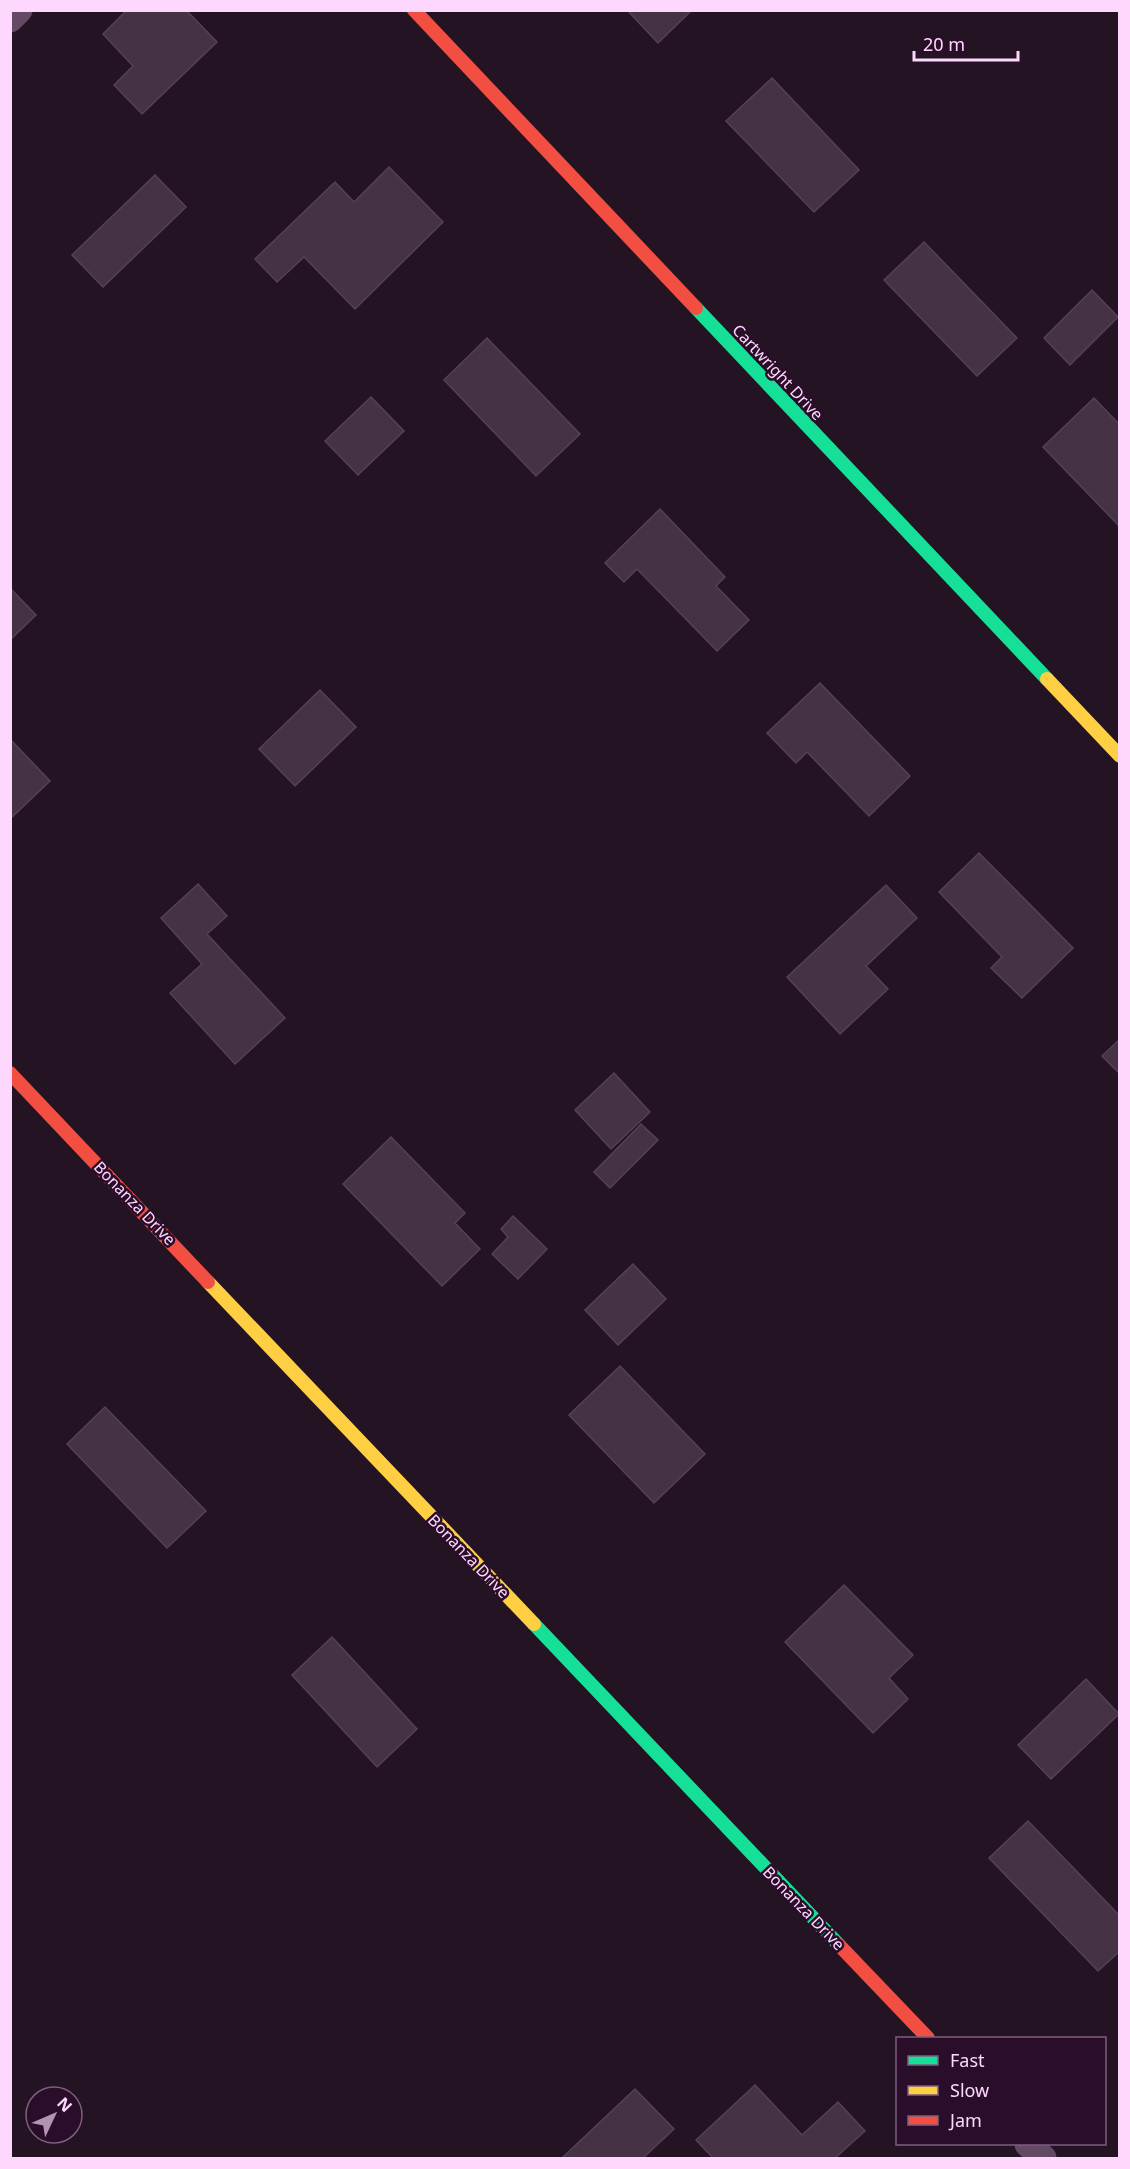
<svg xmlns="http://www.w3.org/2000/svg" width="1130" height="2169" font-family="'Noto Sans',sans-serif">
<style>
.building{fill:#463245;stroke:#583f56;stroke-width:1.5}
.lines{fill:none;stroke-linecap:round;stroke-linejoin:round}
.street{stroke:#634964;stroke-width:27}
.fast{stroke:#16e098;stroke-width:14}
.slow{stroke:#ffcf43;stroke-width:14}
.jam{stroke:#f24e42;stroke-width:14}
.labels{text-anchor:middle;stroke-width:5;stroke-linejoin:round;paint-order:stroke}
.street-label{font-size:16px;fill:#fed7ff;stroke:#2a0e29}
</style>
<rect width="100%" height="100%" fill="#241423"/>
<g class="building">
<polygon points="127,10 186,10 217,42 142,114 114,85 133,66 103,34"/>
<polygon points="627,10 692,10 658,43"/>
<polygon points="772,78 859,170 814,212 726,121"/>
<polygon points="389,167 443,222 355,309 304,257 277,282 255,259 335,182 354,202"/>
<polygon points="155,175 186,207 103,287 72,255"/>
<polygon points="924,242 1017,338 977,376 884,280"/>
<polygon points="1092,290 1118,317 1070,365 1044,338"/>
<polygon points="487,338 580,434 536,476 444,380"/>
<polygon points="371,397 404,431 358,475 325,441"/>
<polygon points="1094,398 1120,425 1120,527 1043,447"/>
<polygon points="660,509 725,577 716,586 749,620 717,651 637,569 624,582 605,563"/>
<polygon points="10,588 36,615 10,640"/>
<polygon points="820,683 910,776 869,816 807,752 796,763 767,733"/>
<polygon points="320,690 356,727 295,786 259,749"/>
<polygon points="10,739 50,781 10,819"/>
<polygon points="979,853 1073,948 1022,998 991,968 1002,957 939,892"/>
<polygon points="198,884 227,916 207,934 285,1018 235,1064 170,993 202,964 161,918"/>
<polygon points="886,885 917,918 866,966 888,989 840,1034 787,977"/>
<polygon points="1120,1039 1120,1074 1102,1056"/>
<polygon points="614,1073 650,1112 611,1149 575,1110"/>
<polygon points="641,1124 658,1140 610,1188 594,1172"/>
<polygon points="391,1137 465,1213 455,1223 480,1249 442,1286 343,1184"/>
<polygon points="513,1216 547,1249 518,1279 492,1254 508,1237 501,1229"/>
<polygon points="633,1264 666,1299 618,1345 585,1310"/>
<polygon points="620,1366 705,1454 654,1503 569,1415"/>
<polygon points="105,1407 206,1511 167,1548 67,1444"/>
<polygon points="844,1585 913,1655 889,1678 908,1699 873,1733 785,1642"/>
<polygon points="332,1637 417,1729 377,1767 292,1675"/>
<polygon points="1086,1679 1119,1714 1051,1779 1018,1745"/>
<polygon points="1028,1821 1120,1916 1120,1951 1098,1971 989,1858"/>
<polygon points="755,2085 802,2135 838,2102 865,2131 835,2158 713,2158 696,2140"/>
<polygon points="635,2089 674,2129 643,2158 562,2158"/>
</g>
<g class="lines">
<g class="street">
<polyline points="10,19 19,10"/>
<polyline points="1028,2144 1043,2158"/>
</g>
<g class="fast">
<polyline points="696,308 1047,679"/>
<polyline points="534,1624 838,1944"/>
</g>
<g class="slow">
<polyline points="1047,679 1120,756"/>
<polyline points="208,1282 534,1624"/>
</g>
<g class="jam">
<polyline points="414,10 696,308"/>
<polyline points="10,1073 208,1282"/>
<polyline points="838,1944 928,2038"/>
</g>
</g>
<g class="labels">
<g class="street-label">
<text transform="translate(778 372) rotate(47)" y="6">Cartwright Drive</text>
<text transform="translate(135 1203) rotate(46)" y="6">Bonanza Drive</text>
<text transform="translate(469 1556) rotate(46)" y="6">Bonanza Drive</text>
<text transform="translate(804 1908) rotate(46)" y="6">Bonanza Drive</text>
</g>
</g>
<rect width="1130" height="2169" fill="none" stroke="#fed7ff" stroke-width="24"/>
<rect x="896" y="2037" width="210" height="108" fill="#2a0e29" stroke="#7f5e7f" stroke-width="1.5"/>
<rect x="908" y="2056" width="30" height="9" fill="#16e098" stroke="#7f5e7f" stroke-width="1.5"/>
<text x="950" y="2067" font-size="18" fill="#fed7ff">Fast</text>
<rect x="908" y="2086" width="30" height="9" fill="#ffcf43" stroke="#7f5e7f" stroke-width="1.5"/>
<text x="950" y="2097" font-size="18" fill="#fed7ff">Slow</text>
<rect x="908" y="2116" width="30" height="9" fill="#f24e42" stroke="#7f5e7f" stroke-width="1.5"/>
<text x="950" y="2127" font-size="18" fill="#fed7ff">Jam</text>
<g transform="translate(54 2115) rotate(46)"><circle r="28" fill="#2a0e29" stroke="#7f5e7f" stroke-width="1.5"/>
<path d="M0-4.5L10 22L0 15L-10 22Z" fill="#b293b2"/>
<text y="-9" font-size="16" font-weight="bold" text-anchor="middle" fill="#fed7ff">N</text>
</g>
<path d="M914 51v9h104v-9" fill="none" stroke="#fed7ff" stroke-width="3"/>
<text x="923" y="51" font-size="18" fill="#fed7ff" stroke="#2a0e29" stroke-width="4.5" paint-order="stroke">20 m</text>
</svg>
